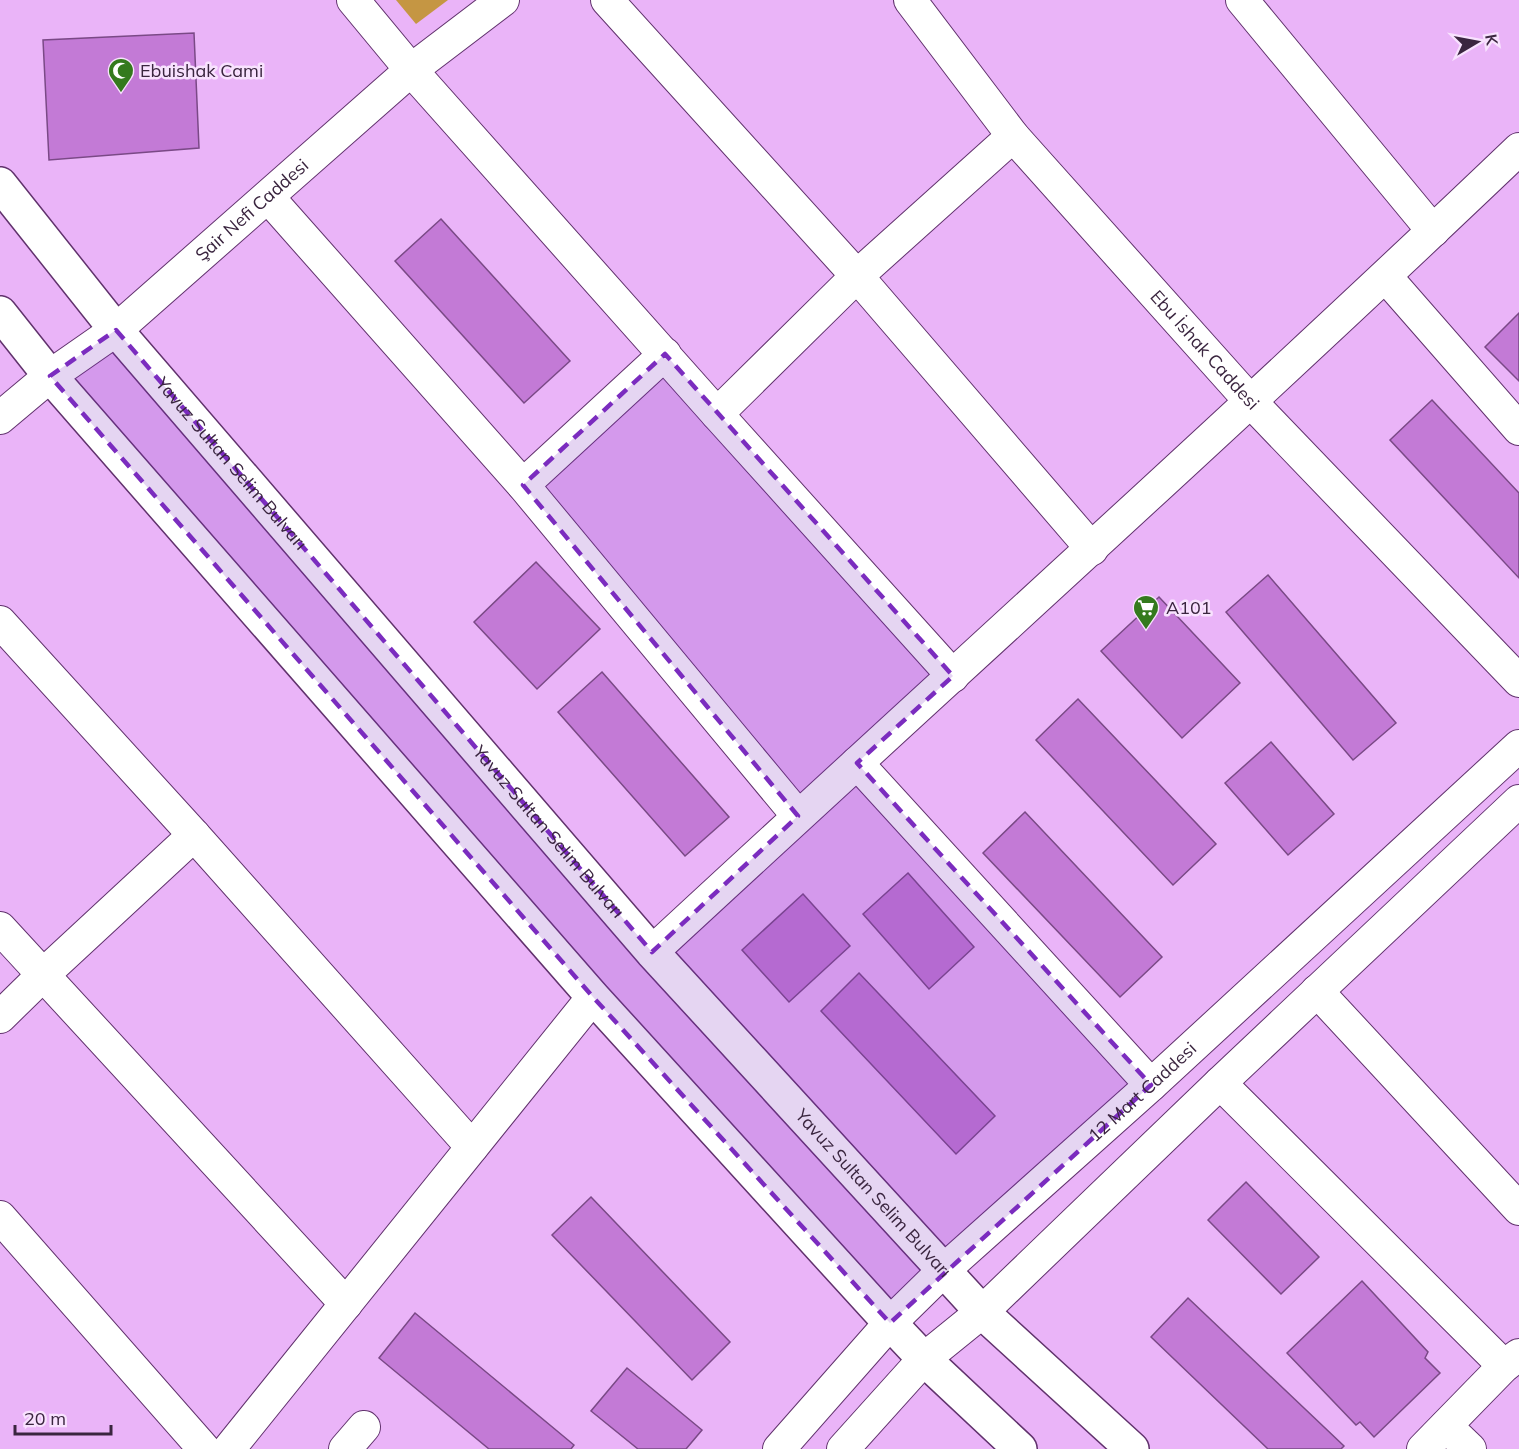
<svg xmlns="http://www.w3.org/2000/svg" width="1519" height="1449" font-family="Mulish,sans-serif">
<style>
.green{fill:#c59643}
.building{fill:#c37ad6;stroke:#7a4986;stroke-width:1.5}
.lines{fill:none;stroke-linecap:round;stroke-linejoin:round}
.minor-casing{stroke:#61326d;stroke-width:34}
.major-casing{stroke:#61326d;stroke-width:36}
.minor{stroke:#fff;stroke-width:32}
.major{stroke:#fff;stroke-width:33}
.marked{fill:#7b2cbf;fill-opacity:0.2;stroke:#7b2cbf;stroke-width:4.5;stroke-dasharray:12 8;stroke-linejoin:round}
.labels{text-anchor:middle;stroke-width:5;stroke-linejoin:round;paint-order:stroke}
.poi-label{font-size:18px;fill:#3a253f;stroke:#f8e2fe;text-anchor:start}
.street-label{font-size:18px;fill:#3a253f;stroke:#f8e2fe}
</style>
<rect width="100%" height="100%" fill="#eab4f8"/>
<polygon class="green" points="396,0 448,0 416,24"/>
<g class="building">
<polygon points="194,33 199,148 49,160 43,40"/>
<polygon points="441,219 570,361 524,403 395,261"/>
<polygon points="1519,313 1519,381 1485,347"/>
<polygon points="1432,400 1519,493 1519,578 1390,440"/>
<polygon points="536,562 600,629 537,689 474,622"/>
<polygon points="1268,575 1396,723 1353,760 1226,612"/>
<polygon points="1159,597 1240,683 1182,738 1101,651"/>
<polygon points="602,672 729,817 685,856 558,712"/>
<polygon points="1078,699 1216,844 1173,885 1036,740"/>
<polygon points="1271,742 1334,814 1288,855 1225,783"/>
<polygon points="1025,812 1162,957 1120,997 983,853"/>
<polygon points="908,873 974,947 929,989 863,914"/>
<polygon points="803,894 850,946 789,1002 742,950"/>
<polygon points="859,973 995,1116 956,1154 821,1011"/>
<polygon points="1246,1182 1319,1257 1281,1294 1208,1220"/>
<polygon points="591,1197 730,1342 692,1380 552,1235"/>
<polygon points="1362,1281 1428,1352 1425,1358 1440,1373 1374,1437 1360,1422 1356,1425 1287,1353"/>
<polygon points="1188,1298 1344,1446 1341,1449 1268,1449 1151,1337"/>
<polygon points="415,1313 574,1445 571,1449 489,1449 379,1358"/>
<polygon points="627,1368 702,1430 686,1449 638,1449 591,1411"/>
</g>
<g class="lines">
<defs>
<g id="minor">
<polyline points="353,0 411,70 717,414 953,676"/>
<polyline points="607,0 857,276 1092,549"/>
<path id="s1" d="M 910,0 L 1013,136 L 1251,402 L 1519,681"/>
<polyline points="1242,0 1433,231"/>
<polyline points="268,197 523,485 798,816"/>
<polyline points="1386,277 1519,429"/>
<polyline points="717,414 857,276 1013,136"/>
<path id="s2" d="M 0,418 L 50,376 L 116,330 L 411,70 L 503,0"/>
<polyline points="523,485 665,354"/>
<polyline points="0,622 194,835 472,1147"/>
<polyline points="857,763 1151,1085"/>
<polyline points="0,928 346,1304"/>
<path d="M 652,952 C 941,684 1234,421 1519,149"/>
<polyline points="1317,991 1519,1209"/>
<polyline points="0,1017 44,974 194,835"/>
<polyline points="1220,1083 1504,1366"/>
<polyline points="0,1217 204,1449"/>
<polyline points="1446,1426 1470,1449"/>
<polyline points="229,1449 593,997"/>
<polyline points="345,1449 364,1427"/>
<path id="s3" d="M 779,1449 L 890,1323 L 944,1270 L 1151,1085 L 1519,746"/>
<polyline points="843,1449 924,1359 982,1312 1220,1083 1519,801"/>
<polyline points="1423,1449 1504,1366 1519,1355"/>
</g>
<g id="major">
<path id="s4" d="M 0,184 L 116,330 L 652,952 L 982,1312 L 1132,1449"/>
<polyline points="0,313 50,376 593,997 890,1323 924,1359 1020,1449"/>
</g>
</defs>
<use href="#minor" class="minor-casing"/>
<use href="#major" class="major-casing"/>
<use href="#minor" class="minor"/>
<use href="#major" class="major"/>
</g>
<path class="marked" d="M 116,330 L 652,952 L 798,816 L 523,485 L 665,354 L 953,676 L 857,763 L 1151,1085 L 890,1323 L 593,997 L 50,376 Z"/>
<defs>
<symbol id="mosque-pin" viewBox="-11 -11 22 30"><path d="M0 17L-7.5 6A9.5 9.5 0 1 1 7.5 6Z" fill="#347a1d" stroke="#f8e2fe"/><path d="M3.5-4.9A6 6 0 1 0 3.5 4.9A5 5 0 1 1 3.5-4.9Z" fill="#fff"/></symbol>
<symbol id="supermarket-pin" viewBox="-11 -11 22 30"><path d="M0 17L-7.5 6A9.5 9.5 0 1 1 7.5 6Z" fill="#347a1d" stroke="#f8e2fe"/><path d="M-6-5.5h2.5l.6 2H6L4.5 2H-2.5L-4.4-4H-6ZM-1.5 3.2a1.3 1.3 0 1 0 .1 0ZM3 3.2a1.3 1.3 0 1 0 .1 0Z" fill="#fff"/></symbol>
</defs>
<g fill-rule="evenodd">
<use href="#mosque-pin" x="106" y="56" width="30" height="40"/>
<use href="#supermarket-pin" x="1131" y="593" width="30" height="40"/>
</g>
<g class="labels">
<g class="poi-label">
<text x="140" y="77">Ebuishak Cami</text>
<text x="1166" y="614">A101</text>
</g>
<g class="street-label">
<text dy="6" stroke="none"><textPath href="#s2" startOffset="327">Şair Nefi Caddesi</textPath></text>
<text dy="6" stroke="none"><textPath href="#s1" startOffset="458">Ebu İshak Caddesi</textPath></text>
<text dy="6" stroke="none"><textPath href="#s4" startOffset="363">Yavuz Sultan Selim Bulvarı</textPath></text>
<text dy="6" stroke="none"><textPath href="#s4" startOffset="849">Yavuz Sultan Selim Bulvarı</textPath></text>
<text dy="6" stroke="none"><textPath href="#s3" startOffset="510">12 Mart Caddesi</textPath></text>
<text dy="6" stroke="none"><textPath href="#s4" startOffset="1335">Yavuz Sultan Selim Bulvarı</textPath></text>
</g>
</g>
<g transform="translate(1477 42) rotate(80)" stroke="#f8e2fe" stroke-width="4.5" paint-order="stroke">
<path d="M0-4.5L10 22L0 15L-10 22Z" fill="#3a253f"/>
<text y="-9" font-size="16" font-weight="bold" text-anchor="middle" fill="#3a253f">K</text>
</g>
<path d="M15 1425v9h96v-9" fill="none" stroke="#3a253f" stroke-width="3"/>
<text x="24" y="1425" font-size="18" fill="#3a253f" stroke="#f8e2fe" stroke-width="4.5" paint-order="stroke">20 m</text>
</svg>
